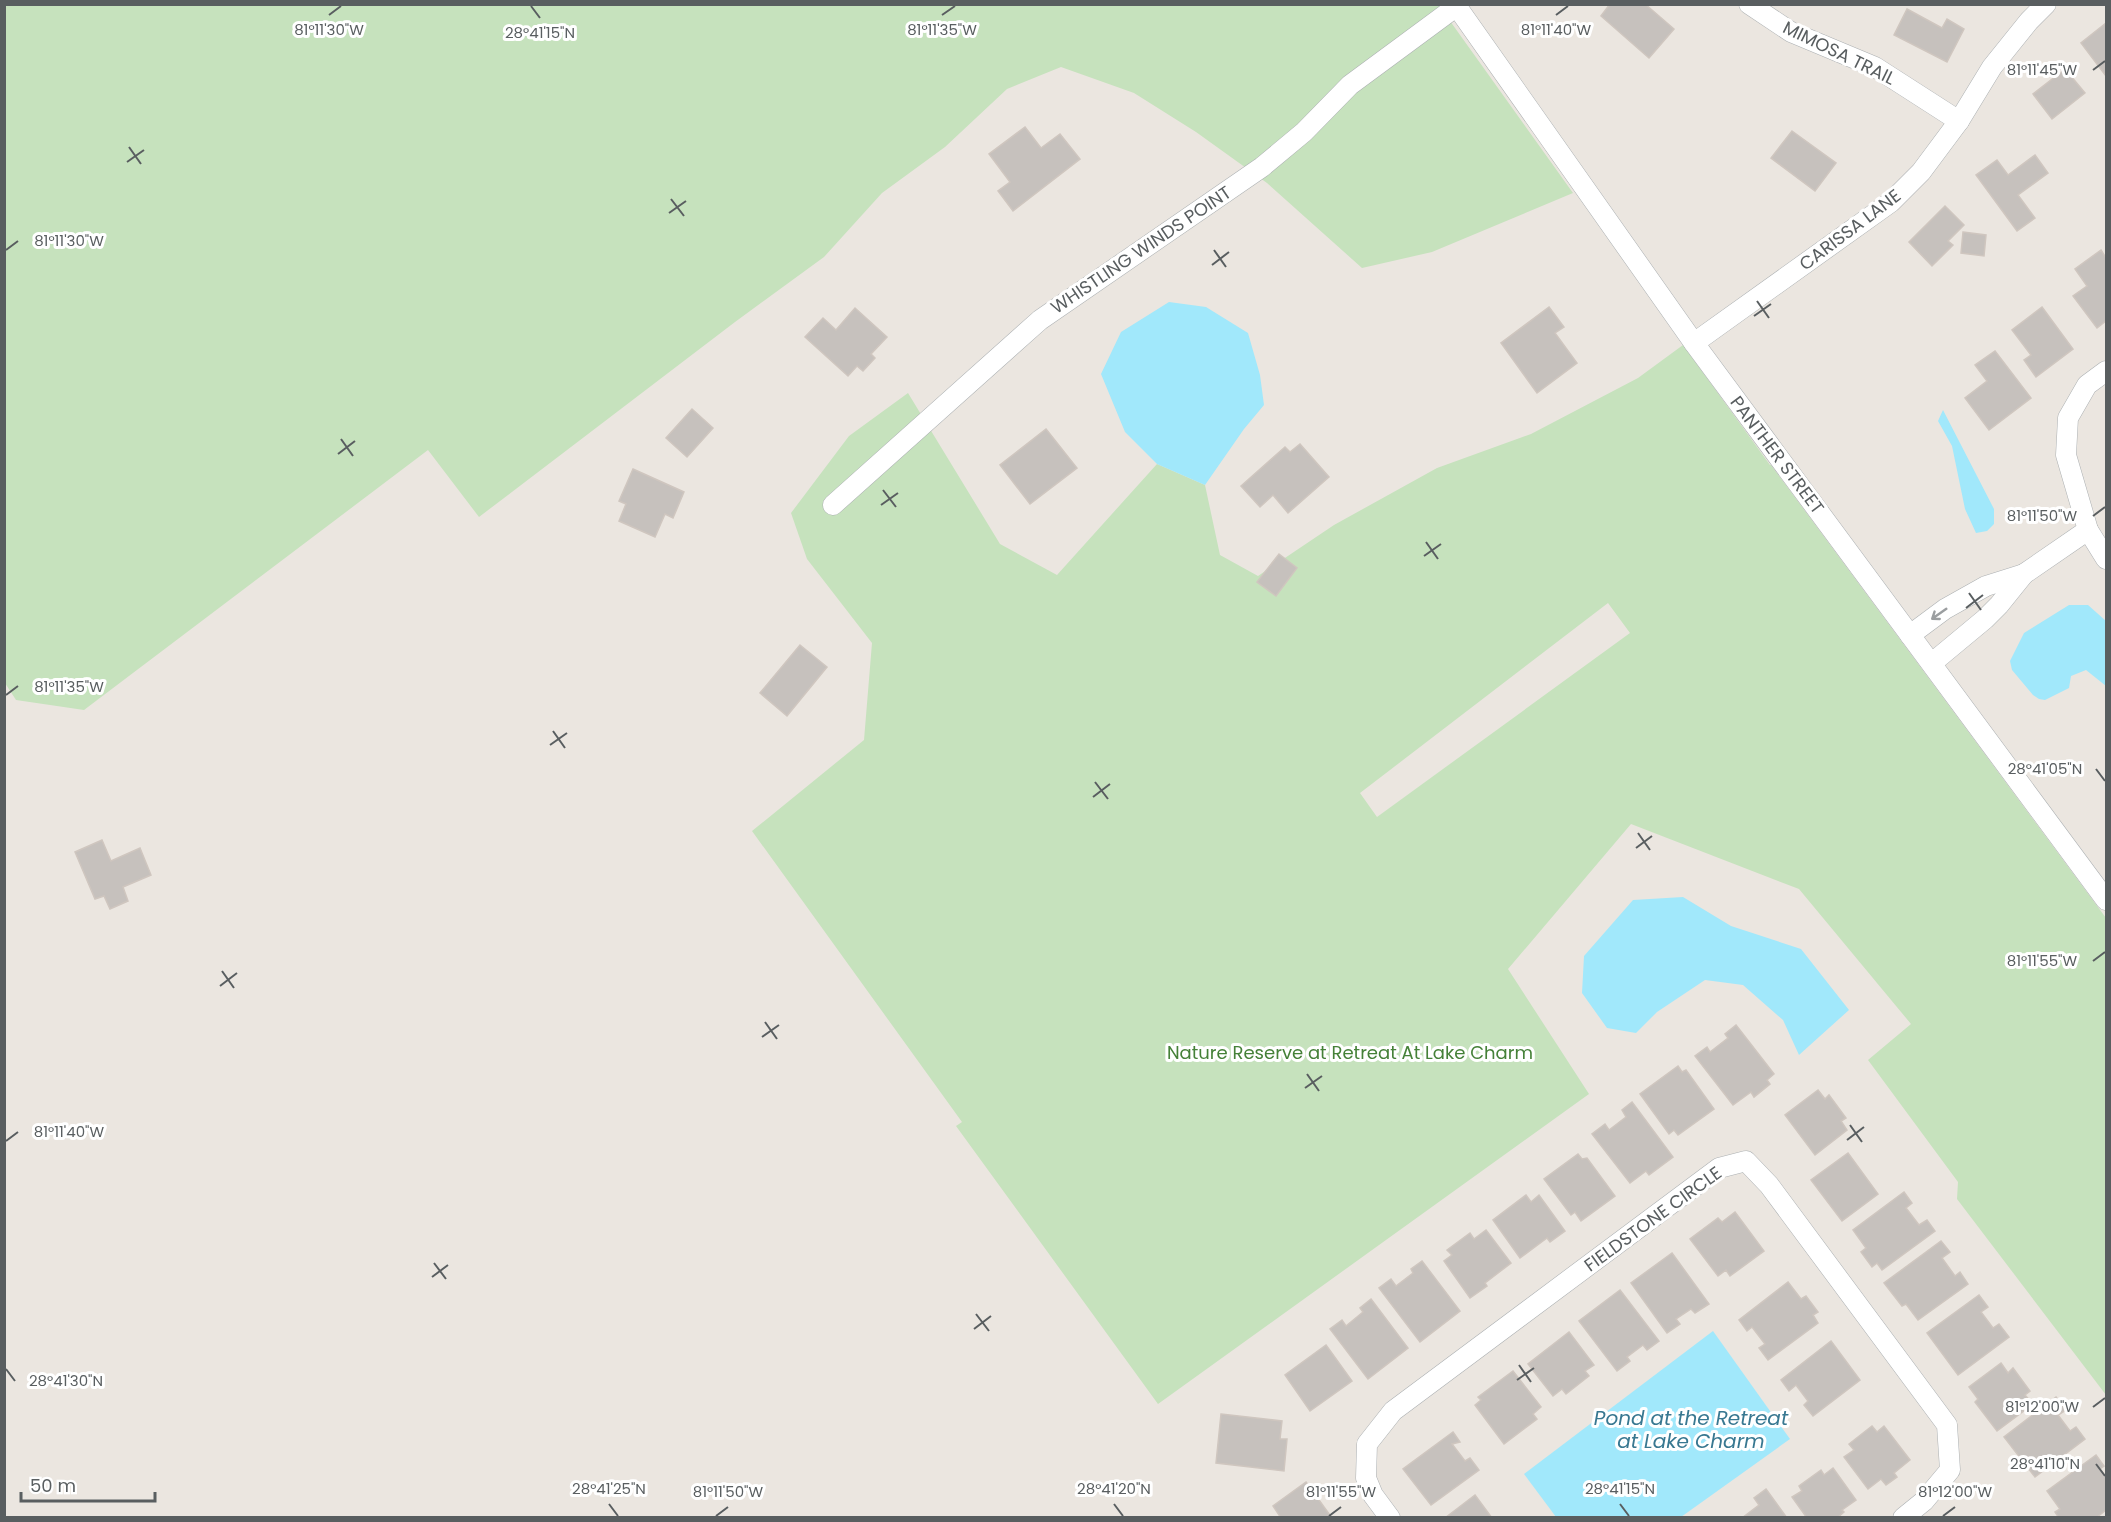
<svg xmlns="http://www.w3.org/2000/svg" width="2111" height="1522" font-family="Poppins,sans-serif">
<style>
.green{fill:#c6e2bd;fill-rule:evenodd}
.water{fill:#a1e8fb}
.building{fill:#c6c1bd;stroke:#cfc6bf;stroke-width:1.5}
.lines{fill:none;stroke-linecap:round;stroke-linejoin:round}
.street-casing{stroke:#acb0b2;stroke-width:21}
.street{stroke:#fff;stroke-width:20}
.oneway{stroke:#9b9ea0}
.ticks{fill:none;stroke:#595e60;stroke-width:2}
.labels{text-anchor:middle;stroke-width:6;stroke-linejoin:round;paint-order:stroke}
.street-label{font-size:18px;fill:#595e60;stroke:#fff}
.park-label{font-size:18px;fill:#458138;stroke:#fff}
.water-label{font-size:20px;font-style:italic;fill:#387891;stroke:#fff}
.ticks-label{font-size:15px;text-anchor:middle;fill:#595e60;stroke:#fff;stroke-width:6;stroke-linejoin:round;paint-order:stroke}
</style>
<rect width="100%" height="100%" fill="#ebe6e0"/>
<g class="green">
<polygon points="4,5 1440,5 1440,7 1573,193 1432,252 1362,268 1267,183 1196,132 1134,93 1061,67 1007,89 945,147 882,193 824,257 735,322 479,517 428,450 84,710 16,700 5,683"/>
<path d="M 1683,345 L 1770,465 L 1771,465 L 2106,918 L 2106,1395 L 1957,1199 L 1958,1182 L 1868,1060 L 1911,1024 L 1799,889 L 1631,824 L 1508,969 L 1589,1094 L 1158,1404 L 956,1126 L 962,1122 L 752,831 L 864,740 L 872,643 L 807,559 L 791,513 L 849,436 L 908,393 L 1000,544 L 1057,575 L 1157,464 L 1205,485 L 1220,555 L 1258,576 L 1334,525 L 1437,468 L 1531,434 L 1638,378 ZM 1608,603 L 1630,633 L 1377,817 L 1360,793 Z"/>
</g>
<g class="water">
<polygon points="1169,302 1206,307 1248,333 1260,375 1264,405 1244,429 1205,485 1157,464 1125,432 1101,374 1121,332"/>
<polygon points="1943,410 1994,509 1994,524 1987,531 1976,533 1965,509 1952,446 1938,421"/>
<polygon points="2069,605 2088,605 2106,621 2106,686 2086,670 2071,676 2069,688 2045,700 2039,699 2033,695 2012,670 2010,661 2024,633"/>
<polygon points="1683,897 1731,926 1801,949 1849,1010 1799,1055 1783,1020 1743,985 1705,980 1657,1012 1636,1033 1607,1028 1582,993 1584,956 1633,900"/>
<polygon points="1713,1331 1790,1439 1681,1517 1556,1517 1524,1474"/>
</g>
<g class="building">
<polygon points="1610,4 1645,4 1674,29 1649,58 1601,16"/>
<polygon points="1907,9 1942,28 1947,19 1964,29 1947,62 1894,35"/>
<polygon points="2106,23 2106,76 2081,43"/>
<polygon points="2065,69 2085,93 2052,119 2033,94"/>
<polygon points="1025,127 1041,148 1060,134 1080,159 1013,211 998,191 1010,182 989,154"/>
<polygon points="1792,131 1836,163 1815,191 1771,158"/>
<polygon points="2035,155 2048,173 2018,195 2035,218 2017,231 1976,175 1997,160 2008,175"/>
<polygon points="1945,206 1964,225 1948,241 1953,245 1932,266 1909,242"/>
<polygon points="1963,232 1986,235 1984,256 1961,253"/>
<polygon points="2101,250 2106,258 2106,321 2097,328 2073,296 2087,286 2075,269"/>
<polygon points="1549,307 1564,327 1555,333 1577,363 1537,393 1501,343"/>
<polygon points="2042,307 2073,349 2036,377 2024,360 2031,355 2012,330"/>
<polygon points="855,308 887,337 871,354 875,358 863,371 857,366 848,376 805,337 823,318 836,330"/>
<polygon points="1995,351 2031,398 1989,430 1965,398 1987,381 1975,365"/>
<polygon points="692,409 713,428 687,457 666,438"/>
<polygon points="1046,429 1077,468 1030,504 1000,465"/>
<polygon points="1300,444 1329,477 1288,513 1273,495 1260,507 1241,486 1285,447 1290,452"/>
<polygon points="633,469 684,492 673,518 665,514 655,537 619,521 626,504 619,501"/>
<polygon points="1279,554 1297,568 1276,596 1257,582"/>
<polygon points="800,645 827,667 787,716 760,693"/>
<polygon points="102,840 111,861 140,848 151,875 123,887 128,901 110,909 104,896 95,899 75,852"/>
<polygon points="1736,1025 1774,1074 1767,1080 1770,1084 1754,1097 1751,1092 1733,1105 1695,1056 1707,1047 1710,1052 1728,1038 1725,1034"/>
<polygon points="1678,1066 1682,1072 1686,1070 1714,1109 1678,1135 1674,1130 1669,1134 1640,1094"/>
<polygon points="1818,1090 1825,1099 1829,1095 1846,1118 1841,1121 1847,1130 1815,1155 1785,1115"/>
<polygon points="1632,1102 1673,1157 1649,1175 1646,1171 1630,1183 1592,1134 1605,1124 1609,1130 1626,1117 1622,1110"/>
<polygon points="1848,1153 1878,1194 1842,1221 1811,1180"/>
<polygon points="1578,1154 1582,1159 1587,1158 1615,1196 1581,1221 1575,1212 1571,1215 1544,1179"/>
<polygon points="1904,1192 1912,1203 1906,1208 1919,1225 1927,1220 1935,1231 1882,1270 1877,1263 1872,1267 1861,1252 1866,1248 1853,1230"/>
<polygon points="1526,1195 1531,1202 1539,1195 1565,1231 1550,1242 1547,1238 1520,1258 1493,1220"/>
<polygon points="1735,1212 1764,1251 1730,1276 1726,1270 1718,1276 1690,1239 1718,1218 1722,1222"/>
<polygon points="1486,1230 1511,1263 1485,1283 1487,1286 1470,1298 1444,1261 1452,1255 1447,1250 1470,1233 1474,1239"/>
<polygon points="1941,1241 1950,1252 1942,1258 1955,1276 1960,1272 1968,1284 1918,1320 1906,1304 1902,1306 1884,1283"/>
<polygon points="1672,1253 1709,1304 1695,1313 1691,1309 1676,1319 1680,1324 1667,1333 1631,1283"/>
<polygon points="1422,1261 1460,1311 1420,1342 1379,1288 1391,1279 1396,1286 1413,1273 1411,1269"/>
<polygon points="1788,1282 1801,1299 1806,1296 1818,1312 1813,1315 1818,1323 1768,1360 1759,1348 1765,1344 1752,1327 1747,1331 1739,1320"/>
<polygon points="1620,1290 1659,1341 1647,1350 1643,1345 1627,1357 1630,1361 1617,1371 1579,1321"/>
<polygon points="1979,1295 1988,1307 1981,1312 1993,1328 1999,1324 2009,1337 1958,1375 1927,1333"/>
<polygon points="1371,1299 1408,1348 1368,1379 1330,1329 1342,1320 1346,1326 1363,1312 1360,1308"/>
<polygon points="1569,1332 1594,1365 1585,1371 1589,1376 1566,1394 1562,1389 1553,1396 1528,1364"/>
<polygon points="1831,1341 1860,1380 1813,1416 1804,1405 1808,1401 1796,1385 1789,1391 1781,1380"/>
<polygon points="1326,1345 1352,1381 1310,1411 1285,1375"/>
<polygon points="2001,1363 2008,1373 2013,1368 2030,1391 2025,1395 2033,1404 1997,1431 1975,1402 1978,1399 1969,1387"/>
<polygon points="1513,1371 1541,1407 1533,1414 1537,1419 1504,1444 1475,1405 1481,1400 1478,1397"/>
<polygon points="2056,1397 2066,1410 2058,1415 2070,1431 2076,1427 2085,1439 2035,1477 2004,1437"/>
<polygon points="1221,1414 1282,1421 1280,1439 1287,1439 1284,1471 1216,1463"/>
<polygon points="1872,1426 1877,1432 1884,1426 1910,1460 1894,1473 1897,1477 1886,1485 1881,1479 1868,1489 1844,1457 1854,1450 1849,1444"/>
<polygon points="1453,1432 1460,1442 1452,1444 1465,1461 1470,1458 1479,1470 1431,1505 1403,1469"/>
<polygon points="2096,1455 2104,1466 2100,1469 2106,1477 2106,1510 2096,1518 2059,1518 2055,1512 2060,1509 2047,1491"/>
<polygon points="1833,1468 1856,1500 1842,1510 1844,1512 1837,1518 1807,1518 1792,1497 1802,1491 1799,1486 1821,1470 1824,1475"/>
<polygon points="1306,1482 1332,1518 1281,1518 1273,1506"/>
<polygon points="1766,1489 1787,1518 1742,1518 1759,1505 1754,1498"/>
<polygon points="1475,1495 1492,1518 1445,1518"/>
</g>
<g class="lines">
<defs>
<g id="street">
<polyline points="1455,4 1694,343 2106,900"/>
<polyline points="1749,4 1791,32 1875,67 1959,121"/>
<polyline points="1694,343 1891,202 1921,172 1959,121 1992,67 2029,21 2046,4"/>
<polyline points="2106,371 2087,385 2068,418 2066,455 2088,530 2106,559"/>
<polyline points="833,505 1040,320 1262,167 1304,132 1350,85 1457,6"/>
<polyline points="1910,635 1945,609 1986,586 2024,574"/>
<polyline points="1932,663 1985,619 1999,605 2024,574 2088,530"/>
<polyline points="1390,1518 1373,1495 1366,1478 1367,1444 1393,1411 1719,1168 1746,1161 1769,1185 1947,1425 1950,1470 1924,1501 1903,1518"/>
</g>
</defs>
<use href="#street" class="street-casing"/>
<use href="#street" class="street"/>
</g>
<defs><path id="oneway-shaft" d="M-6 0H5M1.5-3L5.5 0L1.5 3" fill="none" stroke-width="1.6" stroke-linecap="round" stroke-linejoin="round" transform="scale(1.5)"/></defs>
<use class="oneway" href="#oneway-shaft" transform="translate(1939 614) rotate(145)"/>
<path class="ticks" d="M 531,6 L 540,18M 329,15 L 341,6M 942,15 L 955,6M 1556,15 L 1568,6M 2093,70 L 2105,61M 129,147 L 141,164M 127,162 L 144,150M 671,199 L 684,216M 669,213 L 686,201M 6,250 L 18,241M 1214,250 L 1226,267M 1212,265 L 1229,252M 1757,301 L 1769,318M 1754,316 L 1771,304M 341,439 L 353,456M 338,454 L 355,441M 883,490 L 896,507M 881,505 L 898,493M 2093,516 L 2105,507M 1426,542 L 1438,559M 1424,556 L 1441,544M 1969,593 L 1981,610M 1966,608 L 1983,595M 6,695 L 18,686M 553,731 L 565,748M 550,745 L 567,733M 2096,769 L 2105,781M 1095,782 L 1108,799M 1093,797 L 1110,784M 1638,833 L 1650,850M 1636,848 L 1652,836M 2093,961 L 2105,952M 222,971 L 234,988M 220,986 L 237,973M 765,1022 L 777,1039M 762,1037 L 779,1025M 1307,1074 L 1319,1091M 1305,1088 L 1322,1076M 1850,1125 L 1862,1142M 1847,1140 L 1864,1127M 6,1141 L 18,1132M 434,1263 L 446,1279M 432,1277 L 448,1265M 976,1314 L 989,1331M 974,1329 L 991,1316M 1519,1365 L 1531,1382M 6,1369 L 15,1381M 1517,1380 L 1534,1368M 2093,1407 L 2105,1398M 2096,1464 L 2105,1476M 609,1504 L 618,1516M 1114,1504 L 1123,1516M 1620,1504 L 1629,1516M 716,1516 L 728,1507M 1329,1516 L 1341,1507M 1943,1516 L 1955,1507"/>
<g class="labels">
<g class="street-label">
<text transform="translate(1839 53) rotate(26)" y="6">MIMOSA TRAIL</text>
<text transform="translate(1850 230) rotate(-37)" y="6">CARISSA LANE</text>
<text transform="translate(1141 250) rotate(-34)" y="6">WHISTLING WINDS POINT</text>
<text transform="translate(1777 455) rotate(53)" y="6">PANTHER STREET</text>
<text transform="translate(1653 1219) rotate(-36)" y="6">FIELDSTONE CIRCLE</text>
</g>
<g class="park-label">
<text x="1350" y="1059">Nature Reserve at Retreat At Lake Charm</text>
</g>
<g class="water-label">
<text x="1691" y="1425">Pond at the Retreat<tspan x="1691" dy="23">at Lake Charm</tspan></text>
</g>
</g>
<g class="ticks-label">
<text x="329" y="35">81°11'30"W</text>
<text x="942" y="35">81°11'35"W</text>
<text x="1556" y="35">81°11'40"W</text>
<text x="540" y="38">28°41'15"N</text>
<text x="2042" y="75">81°11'45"W</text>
<text x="69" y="246">81°11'30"W</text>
<text x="2042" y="521">81°11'50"W</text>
<text x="69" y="692">81°11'35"W</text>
<text x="2045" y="774">28°41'05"N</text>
<text x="2042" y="966">81°11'55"W</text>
<text x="69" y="1137">81°11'40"W</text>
<text x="66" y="1386">28°41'30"N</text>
<text x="2042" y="1412">81°12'00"W</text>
<text x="2045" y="1469">28°41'10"N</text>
<text x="609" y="1494">28°41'25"N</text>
<text x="1114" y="1494">28°41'20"N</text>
<text x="1620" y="1494">28°41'15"N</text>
<text x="728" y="1497">81°11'50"W</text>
<text x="1341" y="1497">81°11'55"W</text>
<text x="1955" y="1497">81°12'00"W</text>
</g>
<rect width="2111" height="1522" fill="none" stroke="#595e60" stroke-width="12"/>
<path d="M21 1492v9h134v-9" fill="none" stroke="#595e60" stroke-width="3"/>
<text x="30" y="1492" font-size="18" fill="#595e60" stroke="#ffffff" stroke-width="4.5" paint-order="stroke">50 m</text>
</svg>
